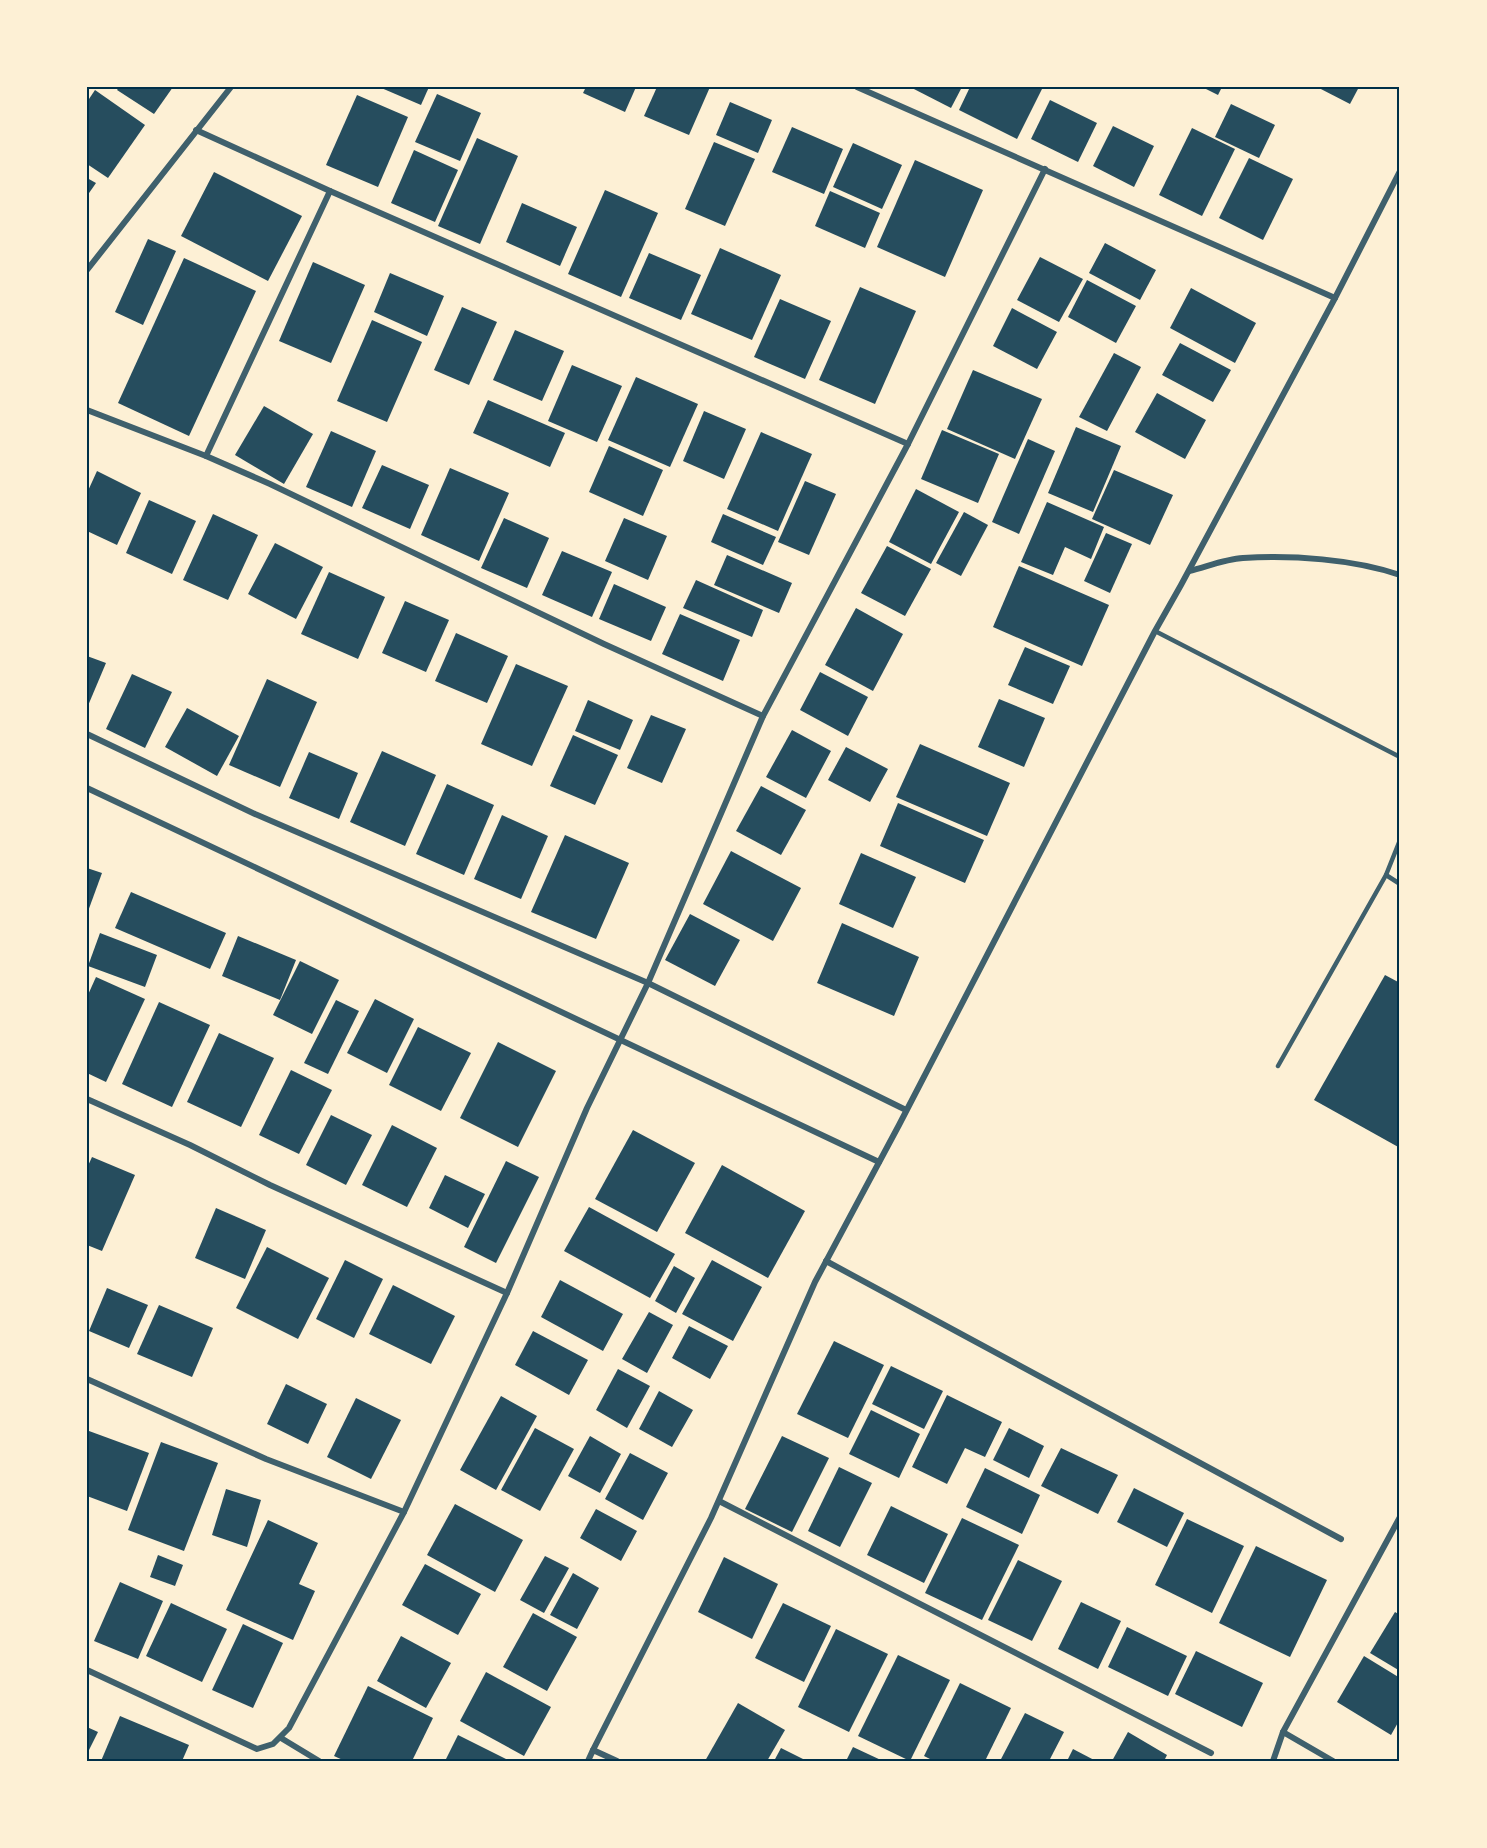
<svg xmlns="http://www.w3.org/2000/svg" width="1487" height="1848" font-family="'DejaVu Sans',sans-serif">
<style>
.building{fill:#264d5e}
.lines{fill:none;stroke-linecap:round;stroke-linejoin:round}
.service{stroke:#3f606c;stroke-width:4.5}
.minor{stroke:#3f606c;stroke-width:6}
.neatline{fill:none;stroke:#003049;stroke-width:2}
</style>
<rect width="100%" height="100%" fill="#fdf0d5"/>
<g class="building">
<polygon points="119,87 173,87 154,114 117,90"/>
<polygon points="379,87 429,87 421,105"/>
<polygon points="586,87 636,87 625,112 583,93"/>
<polygon points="657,87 710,87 689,135 644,116"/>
<polygon points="910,87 962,87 951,108"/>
<polygon points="970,87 1043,87 1017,139 959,110"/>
<polygon points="1202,87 1222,87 1218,95"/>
<polygon points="1317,87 1359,87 1350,104"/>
<polygon points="95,90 145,125 108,178 87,164 87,102"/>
<polygon points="437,94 481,113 460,161 415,142"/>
<polygon points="357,95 408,117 378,187 326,165"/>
<polygon points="1050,100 1097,123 1078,162 1031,139"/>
<polygon points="730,102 772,120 758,153 716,135"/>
<polygon points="1231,104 1275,125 1259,158 1215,137"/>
<polygon points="1113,126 1154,146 1134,187 1093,166"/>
<polygon points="792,127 843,149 824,194 772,172"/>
<polygon points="1192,128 1235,149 1202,216 1159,195"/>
<polygon points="477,138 518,156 480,244 438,226"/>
<polygon points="714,142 755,159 725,226 685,209"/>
<polygon points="853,143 902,165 882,209 833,187"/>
<polygon points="414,150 458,170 435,222 391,203"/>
<polygon points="1249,158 1293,179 1263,240 1219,218"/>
<polygon points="915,160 983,190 945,277 877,247"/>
<polygon points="214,172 302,216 268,281 181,236"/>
<polygon points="87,178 96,183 87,196"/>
<polygon points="605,190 658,213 621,297 568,274"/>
<polygon points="830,191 880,213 865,248 815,226"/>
<polygon points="522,203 577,227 560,266 506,242"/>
<polygon points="148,239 176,251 143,325 115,312"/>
<polygon points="1105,243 1156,270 1140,300 1089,273"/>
<polygon points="720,248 781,275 752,340 691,314"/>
<polygon points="649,253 701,275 681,320 629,298"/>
<polygon points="1040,257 1083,279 1059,322 1017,300"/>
<polygon points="184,258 256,291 189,436 118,403"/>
<polygon points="313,262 365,285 331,363 279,341"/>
<polygon points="390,273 444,296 427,336 374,312"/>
<polygon points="1087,280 1136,306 1116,343 1068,317"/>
<polygon points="860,287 916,311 875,404 819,380"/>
<polygon points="1191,288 1256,323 1235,363 1170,328"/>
<polygon points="780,299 831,321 805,379 754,357"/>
<polygon points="462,307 497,322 469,385 434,370"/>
<polygon points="1012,308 1057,332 1037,369 993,346"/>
<polygon points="372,320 422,342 387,422 337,401"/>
<polygon points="515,330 564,351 542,401 493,380"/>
<polygon points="1180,343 1231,370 1213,402 1162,375"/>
<polygon points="1114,353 1141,367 1107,431 1079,417"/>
<polygon points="572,365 622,386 597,442 548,421"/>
<polygon points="973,370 1042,399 1015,459 947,429"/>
<polygon points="636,377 698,404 670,467 608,440"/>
<polygon points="1157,393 1206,420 1185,459 1135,432"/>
<polygon points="488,400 565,433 550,467 473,433"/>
<polygon points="264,406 313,434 284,484 235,455"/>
<polygon points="704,411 746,429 724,479 683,461"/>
<polygon points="1076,427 1121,446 1093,512 1048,493"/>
<polygon points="942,430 999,454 978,503 921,479"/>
<polygon points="331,431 376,451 352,507 306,487"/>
<polygon points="761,432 812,454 778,531 727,509"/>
<polygon points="1028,439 1055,451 1019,534 992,522"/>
<polygon points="609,446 663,470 643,516 589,492"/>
<polygon points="382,465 429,485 410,529 362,508"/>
<polygon points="450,468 509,493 479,561 421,535"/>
<polygon points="1114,470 1173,495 1150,545 1092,519"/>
<polygon points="97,471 141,493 117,545 87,531 87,493"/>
<polygon points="805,481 836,494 809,555 778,542"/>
<polygon points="916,489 959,512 931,564 889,542"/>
<polygon points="149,500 196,521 172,574 126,553"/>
<polygon points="1047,502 1104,527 1091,559 1065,547 1053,575 1021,562"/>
<polygon points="964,512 988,525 961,576 936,563"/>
<polygon points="213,514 258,535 228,600 183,580"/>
<polygon points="723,514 776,537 763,565 711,542"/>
<polygon points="504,518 549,538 527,588 481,568"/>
<polygon points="624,518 667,536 648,580 605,561"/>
<polygon points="1106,533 1132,544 1110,593 1084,581"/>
<polygon points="275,543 323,567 296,619 248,594"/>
<polygon points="887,546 931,569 905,616 861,593"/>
<polygon points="562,551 612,572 592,617 542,595"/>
<polygon points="727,555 792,583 779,613 714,585"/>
<polygon points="1019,566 1109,605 1082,666 993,627"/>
<polygon points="329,572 385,597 358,659 301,634"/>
<polygon points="696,580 763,610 752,637 683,608"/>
<polygon points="614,584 666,607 651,641 599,619"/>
<polygon points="405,601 449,620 426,672 382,653"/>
<polygon points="856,608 903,634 873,691 825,665"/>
<polygon points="680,614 740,640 723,681 662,654"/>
<polygon points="456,633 508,656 487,703 435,681"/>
<polygon points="1025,647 1070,666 1053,704 1008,685"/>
<polygon points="87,656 106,663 87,708"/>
<polygon points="516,664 568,686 532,766 481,744"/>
<polygon points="820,672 868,697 848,736 800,710"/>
<polygon points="132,674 172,692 145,748 106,729"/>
<polygon points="267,679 317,702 280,787 229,765"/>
<polygon points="999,699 1045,718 1024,767 978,747"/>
<polygon points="588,700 633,720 620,750 575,731"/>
<polygon points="187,708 239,736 217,776 165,747"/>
<polygon points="651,715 686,729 662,783 627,768"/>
<polygon points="792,730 831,751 806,798 766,777"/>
<polygon points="573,735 618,755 595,805 550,786"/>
<polygon points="920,744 1010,783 987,836 896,797"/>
<polygon points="846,747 888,769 870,802 828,780"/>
<polygon points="382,751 436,775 405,846 350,822"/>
<polygon points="309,752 358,773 339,819 289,798"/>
<polygon points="447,784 494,805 464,875 416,854"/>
<polygon points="761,786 806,810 781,855 736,831"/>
<polygon points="898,803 984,840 965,883 880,846"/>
<polygon points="502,815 548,836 521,899 474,879"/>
<polygon points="565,835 629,863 596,939 531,912"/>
<polygon points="731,851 801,888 773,941 703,904"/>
<polygon points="861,853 916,877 893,928 839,904"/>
<polygon points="87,868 102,873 87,914"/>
<polygon points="131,892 226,933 210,969 115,928"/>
<polygon points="690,914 740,940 715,986 665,960"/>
<polygon points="842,923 919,957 894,1016 817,983"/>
<polygon points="100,933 157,955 145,987 88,966"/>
<polygon points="238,936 296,960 280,1000 222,976"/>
<polygon points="300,961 339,980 312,1034 273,1015"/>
<polygon points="1385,975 1400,983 1400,1148 1314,1100"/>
<polygon points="96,977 145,999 106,1082 87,1073 87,997"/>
<polygon points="375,999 414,1019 387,1073 347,1053"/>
<polygon points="336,1000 359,1011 328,1074 304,1063"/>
<polygon points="159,1002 210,1025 172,1107 122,1084"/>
<polygon points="418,1027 471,1053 441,1111 389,1085"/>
<polygon points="219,1033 274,1058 241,1127 187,1102"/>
<polygon points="498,1042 556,1071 518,1147 460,1118"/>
<polygon points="291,1070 332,1090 299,1154 259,1135"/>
<polygon points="331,1115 372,1135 346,1185 306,1165"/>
<polygon points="392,1125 437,1148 407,1207 362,1185"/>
<polygon points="633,1130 695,1163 657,1232 595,1199"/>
<polygon points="92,1157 135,1175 102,1251 87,1245 87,1168"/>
<polygon points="506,1161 539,1177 496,1263 464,1247"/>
<polygon points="722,1165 805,1211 768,1278 685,1233"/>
<polygon points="445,1175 485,1194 468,1228 429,1208"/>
<polygon points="589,1207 675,1254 650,1298 564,1251"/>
<polygon points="216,1208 266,1230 245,1279 195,1258"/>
<polygon points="267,1247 329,1278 298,1339 236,1308"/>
<polygon points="345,1260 383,1279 354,1338 316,1319"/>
<polygon points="712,1260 762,1287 733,1341 682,1314"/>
<polygon points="674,1266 695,1278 676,1313 655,1301"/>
<polygon points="560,1280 623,1314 603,1351 541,1317"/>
<polygon points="393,1285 455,1316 431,1364 369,1334"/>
<polygon points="107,1288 148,1305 129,1348 89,1331"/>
<polygon points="159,1305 213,1328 192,1377 137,1354"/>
<polygon points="649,1312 673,1325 647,1373 622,1359"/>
<polygon points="689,1326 728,1346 710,1379 672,1358"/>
<polygon points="533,1331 588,1360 569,1395 515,1365"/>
<polygon points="834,1341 884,1365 848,1438 797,1414"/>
<polygon points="891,1366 943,1391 924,1429 872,1404"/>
<polygon points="618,1369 650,1386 627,1428 596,1410"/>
<polygon points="286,1384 327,1404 308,1444 267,1424"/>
<polygon points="659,1391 693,1410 672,1447 639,1429"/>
<polygon points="947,1395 1002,1422 985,1457 965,1448 947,1484 912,1467"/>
<polygon points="501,1396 537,1416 496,1490 460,1470"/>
<polygon points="356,1398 401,1420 371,1479 327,1457"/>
<polygon points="871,1410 920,1434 899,1478 849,1454"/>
<polygon points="535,1428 574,1449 540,1511 501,1490"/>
<polygon points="1009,1428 1044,1446 1029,1478 993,1460"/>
<polygon points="89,1431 149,1453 127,1511 87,1496 87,1437"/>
<polygon points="590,1436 621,1454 600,1493 568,1476"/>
<polygon points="782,1436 829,1458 792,1532 745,1509"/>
<polygon points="161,1442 218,1463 184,1551 128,1530"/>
<polygon points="1061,1448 1118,1475 1098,1514 1041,1486"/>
<polygon points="630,1453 668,1473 643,1520 605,1499"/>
<polygon points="839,1467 872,1483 840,1547 808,1531"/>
<polygon points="985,1468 1040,1495 1022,1534 966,1507"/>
<polygon points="1134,1488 1184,1513 1167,1547 1117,1522"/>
<polygon points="226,1489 261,1500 247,1547 212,1535"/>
<polygon points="455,1504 523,1540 495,1592 427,1555"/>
<polygon points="891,1506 948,1534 924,1583 867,1555"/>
<polygon points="596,1509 637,1531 621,1561 580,1538"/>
<polygon points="962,1518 1019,1545 982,1620 925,1593"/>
<polygon points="1187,1519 1244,1546 1212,1613 1155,1585"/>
<polygon points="268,1520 318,1543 299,1584 315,1591 293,1640 226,1610"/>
<polygon points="1256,1546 1327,1580 1290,1657 1219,1623"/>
<polygon points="158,1555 183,1565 175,1586 150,1577"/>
<polygon points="545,1556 569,1568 544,1613 520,1600"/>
<polygon points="724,1557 778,1584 752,1639 698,1612"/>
<polygon points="1018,1560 1062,1581 1032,1641 988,1620"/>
<polygon points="425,1564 481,1594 458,1635 402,1605"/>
<polygon points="573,1573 599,1588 577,1629 550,1615"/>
<polygon points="120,1582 163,1601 138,1659 94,1641"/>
<polygon points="1081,1602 1121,1621 1098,1669 1058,1649"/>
<polygon points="171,1603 227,1629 202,1682 146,1656"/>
<polygon points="783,1603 831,1626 804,1682 755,1658"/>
<polygon points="1395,1612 1400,1615 1400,1671 1370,1653"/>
<polygon points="533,1613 577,1637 547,1691 503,1667"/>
<polygon points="243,1624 283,1643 253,1708 212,1690"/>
<polygon points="1127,1627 1187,1656 1168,1696 1108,1667"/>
<polygon points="836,1629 888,1654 849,1732 798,1707"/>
<polygon points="401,1636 451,1663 426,1708 377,1681"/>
<polygon points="1196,1651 1263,1683 1242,1727 1175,1694"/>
<polygon points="898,1655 950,1680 910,1761 858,1736"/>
<polygon points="1364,1656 1400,1678 1400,1719 1391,1735 1337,1702"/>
<polygon points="486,1672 551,1707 524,1756 460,1721"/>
<polygon points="960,1683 1011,1708 985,1761 934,1761 924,1756"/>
<polygon points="368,1686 433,1718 412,1761 345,1761 334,1756"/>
<polygon points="738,1703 785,1730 767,1761 705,1761"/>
<polygon points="1025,1713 1064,1732 1049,1761 1000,1761"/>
<polygon points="120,1716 189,1745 182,1761 101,1761"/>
<polygon points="87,1727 98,1732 87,1754"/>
<polygon points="1128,1732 1167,1755 1164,1761 1112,1761"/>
<polygon points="458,1735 510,1761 445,1761"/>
<polygon points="853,1747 883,1761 846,1761"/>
<polygon points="781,1748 807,1761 774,1761"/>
<polygon points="1073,1749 1096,1761 1067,1761"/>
</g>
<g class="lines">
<g class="service">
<polyline points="1155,631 1400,757"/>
<polyline points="1386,875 1400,884"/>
<polyline points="1278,1066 1386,875 1400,840"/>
</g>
<g class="minor">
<polyline points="857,87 1335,298"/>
<polyline points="196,130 330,191 908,444"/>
<polyline points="87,270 231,87"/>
<polyline points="87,410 206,456 270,484 604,644 763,716"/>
<polyline points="206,456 330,191"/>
<path d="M 1189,571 C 1206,567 1225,559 1243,558 C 1292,555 1353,559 1400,575"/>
<polyline points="87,734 255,814 648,983 906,1110"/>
<polyline points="87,788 879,1162"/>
<polyline points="87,1099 190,1145 270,1185 507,1293"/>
<polyline points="826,1261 1341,1539"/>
<polyline points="87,1379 266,1459 404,1512"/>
<polyline points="719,1501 1211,1753"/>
<polyline points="87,1670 257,1749 273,1744 289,1728 404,1512 507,1293 587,1108 648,983 763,716 908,444 1045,169"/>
<polyline points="1283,1732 1333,1761"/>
<polyline points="281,1738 319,1761"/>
<polyline points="593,1750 711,1518 815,1282 899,1125 1155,631 1181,585 1335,298 1400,171"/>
<polyline points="588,1761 593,1750 617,1761"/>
<polyline points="1273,1761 1283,1732 1400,1517"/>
</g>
</g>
<rect width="1487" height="1848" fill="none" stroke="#fdf0d5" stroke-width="177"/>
<rect x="88" y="88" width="1310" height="1672" class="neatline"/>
</svg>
